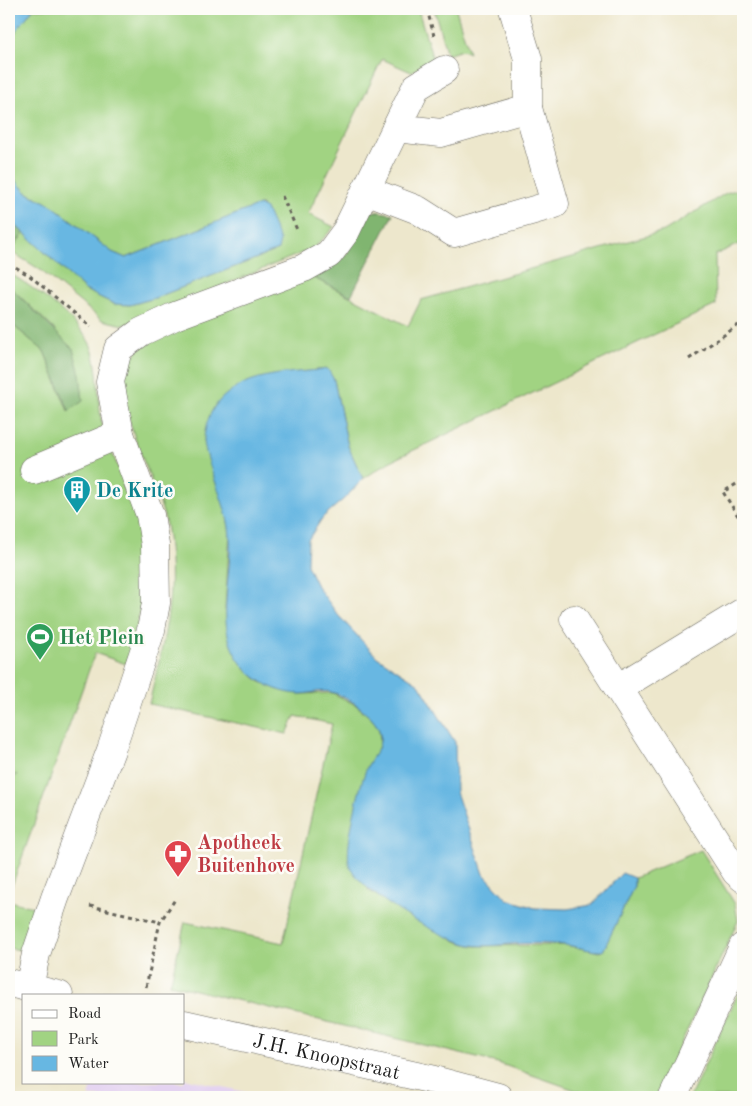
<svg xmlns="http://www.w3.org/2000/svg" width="752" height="1106" font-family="'Old Standard TT',serif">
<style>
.built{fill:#e4d3f1}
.green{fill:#a1d382;stroke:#5e784f}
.forest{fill:#80b570;stroke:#4e6846}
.water{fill:#67b7e2;stroke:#426a7f}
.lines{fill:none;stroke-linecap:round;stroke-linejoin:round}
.minor-casing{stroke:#65635a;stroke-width:29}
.path{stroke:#65635a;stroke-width:3;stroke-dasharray:4 4;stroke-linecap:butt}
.minor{stroke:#fff;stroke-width:28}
.labels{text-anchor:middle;stroke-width:5;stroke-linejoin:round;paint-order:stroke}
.culture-label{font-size:20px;font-weight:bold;fill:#0d838f;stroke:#fdfcf7;text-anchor:start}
.leisure-label{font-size:20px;font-weight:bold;fill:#27864d;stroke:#fdfcf7;text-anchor:start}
.health-label{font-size:20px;font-weight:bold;fill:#be3a42;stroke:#fdfcf7;text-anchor:start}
.street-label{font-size:20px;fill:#1c1c1c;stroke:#fdfcf7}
</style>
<rect width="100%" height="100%" fill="#fdfcf7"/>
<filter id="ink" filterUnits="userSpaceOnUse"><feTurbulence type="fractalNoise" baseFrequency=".02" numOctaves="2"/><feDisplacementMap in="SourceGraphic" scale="10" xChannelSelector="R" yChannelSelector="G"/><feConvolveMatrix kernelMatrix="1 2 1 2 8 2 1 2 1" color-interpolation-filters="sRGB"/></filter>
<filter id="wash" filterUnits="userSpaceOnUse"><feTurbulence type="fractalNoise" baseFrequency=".0096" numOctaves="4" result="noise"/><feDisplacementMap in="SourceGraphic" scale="20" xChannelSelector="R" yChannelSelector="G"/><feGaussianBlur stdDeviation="1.12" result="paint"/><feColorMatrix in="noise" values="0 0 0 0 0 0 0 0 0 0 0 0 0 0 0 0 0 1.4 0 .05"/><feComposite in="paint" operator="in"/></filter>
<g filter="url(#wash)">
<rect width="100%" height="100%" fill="#ede7cc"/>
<polygon class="built" points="184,1078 267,1097 89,1097 93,1082 184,1082"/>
<g class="green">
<polygon points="33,9 418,9 433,60 411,72 382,59 308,214 334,227 314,248 136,321 123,325 102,320 39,269 10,251 24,233 85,290 114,304 130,305 155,298 278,250 262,205 259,205 126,258 112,252 53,206 26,192 9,173 9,40"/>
<polygon points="434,9 456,9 469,53 462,50 447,55"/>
<path d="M 743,188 L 743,242 L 715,255 L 716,305 L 389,462 L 363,479 L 348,446 L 334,380 L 327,369 L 311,371 L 204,440 L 225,505 L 230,532 L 225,609 L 234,651 L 244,668 L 260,682 L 300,694 L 333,693 L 356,705 L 374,721 L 379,730 L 380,742 L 376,755 L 368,766 L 368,890 L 410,917 L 458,942 L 474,946 L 565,945 L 600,952 L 603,951 L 634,886 L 634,878 L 701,850 L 735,904 L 738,921 L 656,1097 L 645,1095 L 644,1097 L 595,1097 L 498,1063 L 170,984 L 185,922 L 283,943 L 332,724 L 295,716 L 287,734 L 149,704 C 160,657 173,610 170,561 C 169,546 168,531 164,516 C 153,475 115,411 126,370 C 130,356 141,347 152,339 L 312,277 L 408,326 L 421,300 L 664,231 L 726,193 Z"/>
<path d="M 9,273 C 34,288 74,316 89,342 C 100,361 97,401 102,424 C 110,456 130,487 139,519 C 152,570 141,615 126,664 L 95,653 L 9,894 L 9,785 L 17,774 L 9,777 L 9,322 L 44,351 L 68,411 L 54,329 L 9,286 Z"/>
<polygon points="9,901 37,908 20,950 9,948"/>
<polygon points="743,983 743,1097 690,1097"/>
</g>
<g class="forest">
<polygon points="372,211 393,214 351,296 312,277 336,264 347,253"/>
<polygon points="9,219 24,233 10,251 9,251"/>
<polygon points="9,286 73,349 80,374 83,401 69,411 44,351 9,322"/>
</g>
<g class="water">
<polygon points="9,9 33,9 9,40"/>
<polygon points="9,173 26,192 53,206 112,252 126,258 259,205 266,209 280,241 278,250 155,298 130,305 114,304 85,290 9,219"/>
<path d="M 328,369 L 334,380 L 348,446 L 363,479 L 345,498 L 323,517 L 308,540 L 307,565 L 317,586 L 338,615 L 377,657 L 419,684 L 455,742 L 456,792 L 484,874 L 507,899 L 535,908 L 567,909 L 592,905 L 622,873 L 634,878 L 634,886 L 603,951 C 590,952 577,946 564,945 C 547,943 528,943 511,944 C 498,945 484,947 471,945 C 444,940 355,891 349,863 C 345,845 360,784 367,767 C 371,758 379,751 380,741 C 381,734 379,728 375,723 C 365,709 347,696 331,692 C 322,690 312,693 302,694 C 281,694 260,684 246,669 C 207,628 238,570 228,522 C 224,501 203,454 204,438 C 205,428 209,414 215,406 C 242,371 288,374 328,369 Z"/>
</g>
</g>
<g filter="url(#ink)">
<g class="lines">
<defs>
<g id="minor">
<polyline points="396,128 441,133 528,108"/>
<polyline points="366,190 418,210 454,233 555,204 528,108 528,59 513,9"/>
<polyline points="34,470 120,434"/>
<polyline points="574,619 736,872 743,878"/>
<polyline points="618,688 743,612"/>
<polyline points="9,983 59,995"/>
<polyline points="29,988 36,954 55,898 111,750 151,630 156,603 155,545 150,515 120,434 110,382 118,349 141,332 175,316 304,268 329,254 346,231 416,87 444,70"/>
<path id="s1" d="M 184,1024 L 434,1080 L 498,1097"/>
<polyline points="673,1097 743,947"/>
</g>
</defs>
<use href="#minor" class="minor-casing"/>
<g class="path">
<polyline points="427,9 434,36"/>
<polyline points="282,196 298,232"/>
<polyline points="9,263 30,276 91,327"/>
<polyline points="689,359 743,322"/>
<polyline points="743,480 723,492 743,524"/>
<polyline points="90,906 160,922"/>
<polyline points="146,987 160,922 176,898"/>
</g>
<use href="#minor" class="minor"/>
</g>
</g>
<defs>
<symbol id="building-pin" viewBox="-11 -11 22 30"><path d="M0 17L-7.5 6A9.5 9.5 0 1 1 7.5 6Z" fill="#0f9aa8" stroke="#fdfcf7"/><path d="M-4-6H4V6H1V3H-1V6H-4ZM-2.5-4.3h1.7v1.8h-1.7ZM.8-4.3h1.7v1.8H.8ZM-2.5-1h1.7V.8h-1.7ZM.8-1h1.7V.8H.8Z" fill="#fff"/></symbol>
<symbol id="stadium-pin" viewBox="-11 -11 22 30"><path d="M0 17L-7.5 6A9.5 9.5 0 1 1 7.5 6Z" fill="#2e9e5b" stroke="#fdfcf7"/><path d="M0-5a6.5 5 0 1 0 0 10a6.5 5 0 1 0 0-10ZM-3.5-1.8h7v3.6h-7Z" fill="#fff"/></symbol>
<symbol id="pharmacy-pin" viewBox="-11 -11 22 30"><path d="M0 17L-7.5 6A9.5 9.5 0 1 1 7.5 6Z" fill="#e0444e" stroke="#fdfcf7"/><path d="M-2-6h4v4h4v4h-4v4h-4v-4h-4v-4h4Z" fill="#fff"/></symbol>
</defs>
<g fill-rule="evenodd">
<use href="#building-pin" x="61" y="474" width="32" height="43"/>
<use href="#stadium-pin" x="24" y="621" width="32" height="43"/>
<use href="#pharmacy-pin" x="162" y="838" width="32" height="43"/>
</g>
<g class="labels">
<g class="culture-label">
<text x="96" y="497">De Krite</text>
</g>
<g class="leisure-label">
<text x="59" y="644">Het Plein</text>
</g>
<g class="health-label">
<text x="197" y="849">Apotheek<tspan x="197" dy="23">Buitenhove</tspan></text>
</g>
<g class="street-label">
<text dy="7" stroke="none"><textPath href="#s1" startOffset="146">J.H. Knoopstraat</textPath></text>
</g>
</g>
<rect width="752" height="1106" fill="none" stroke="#fdfcf7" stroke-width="30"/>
<rect x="22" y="994" width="162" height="90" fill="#fdfcf7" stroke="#a3a29f"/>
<rect x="32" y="1010" width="25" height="8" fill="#ffffff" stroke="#a3a29f"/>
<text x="68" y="1018" font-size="15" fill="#1c1c1c">Road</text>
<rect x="32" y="1031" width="25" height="15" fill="#a1d382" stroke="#a3a29f"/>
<text x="68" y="1044" font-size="15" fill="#1c1c1c">Park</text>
<rect x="32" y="1056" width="25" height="15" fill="#67b7e2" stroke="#a3a29f"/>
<text x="68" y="1068" font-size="15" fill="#1c1c1c">Water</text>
</svg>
